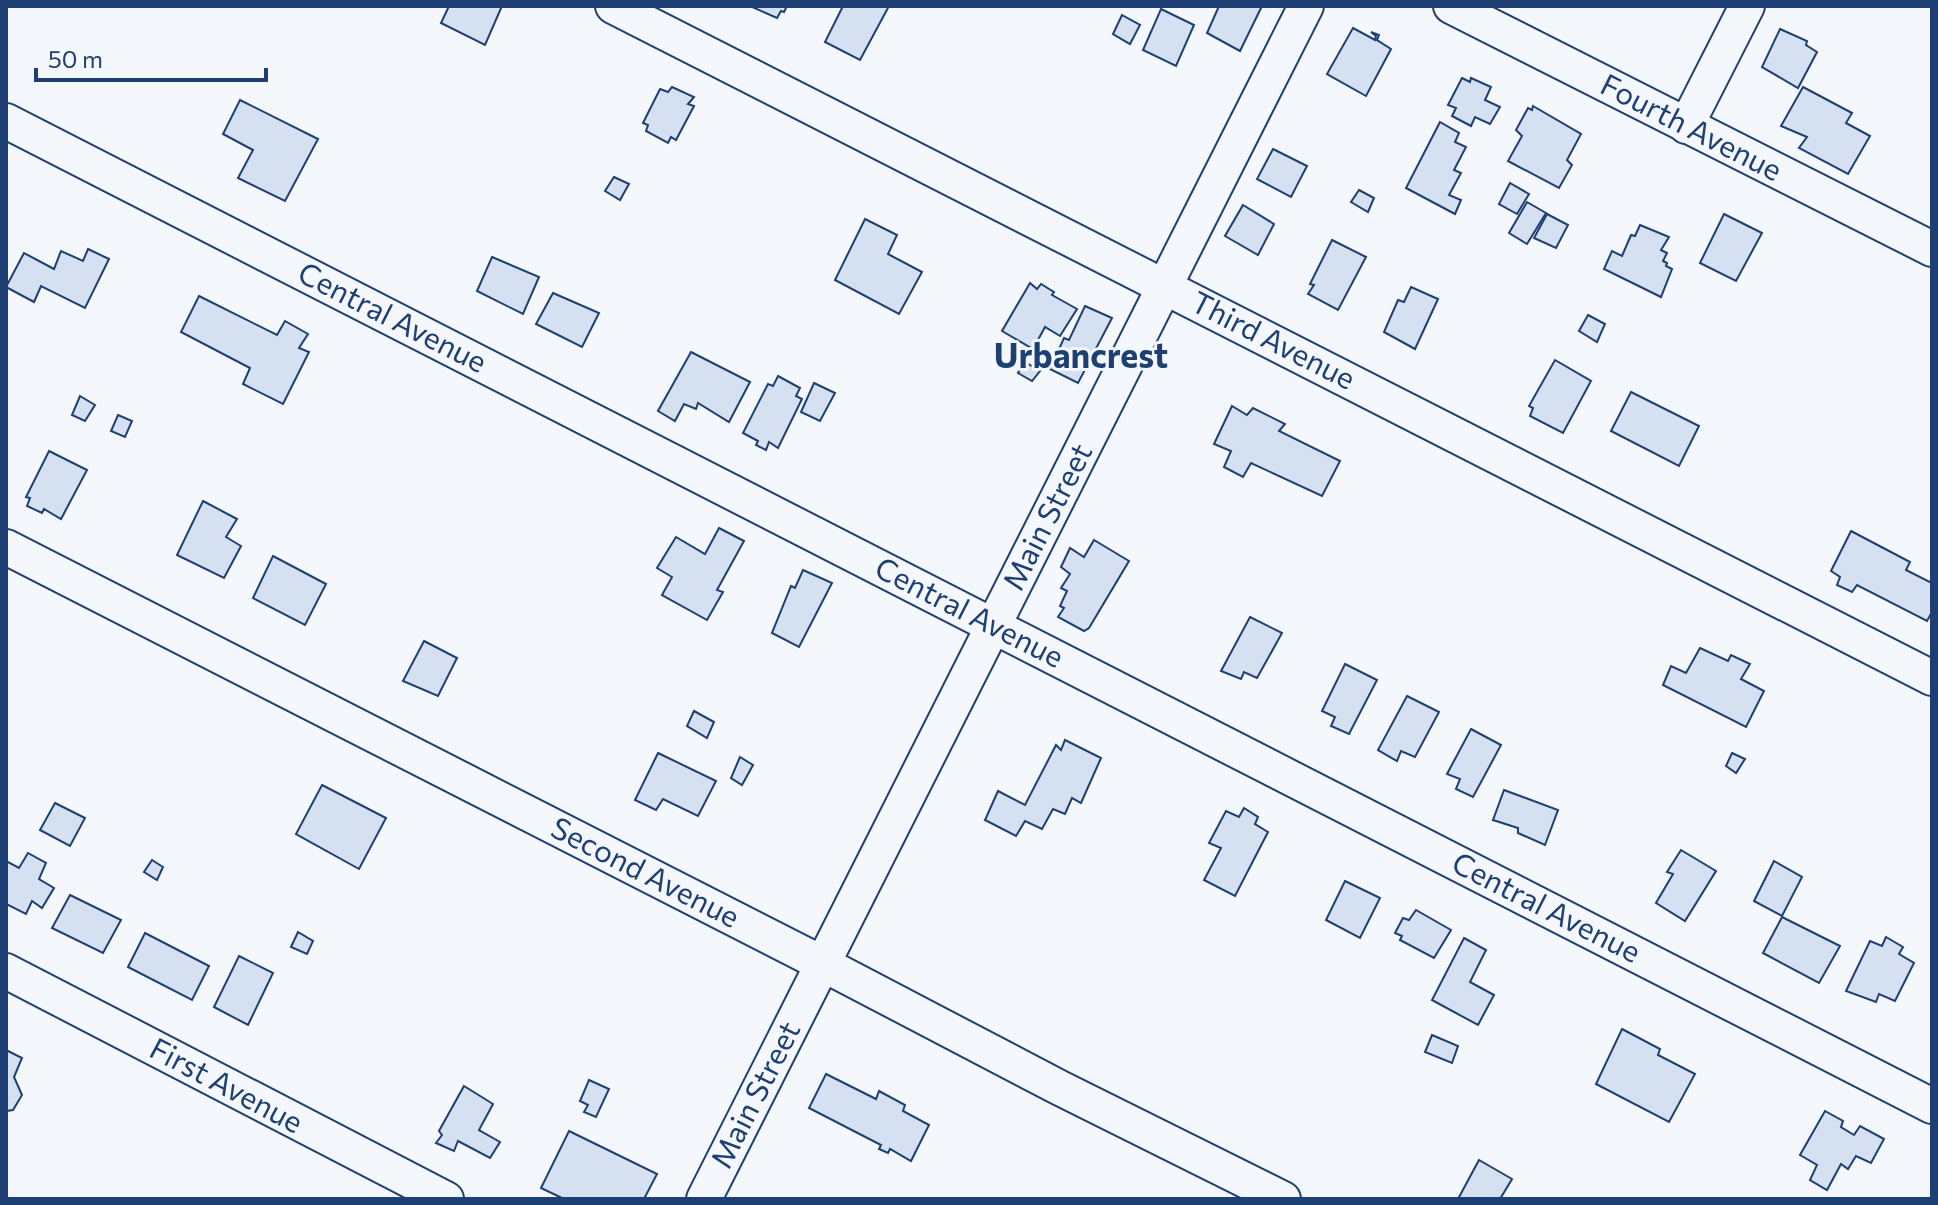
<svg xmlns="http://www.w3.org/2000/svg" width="1938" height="1205" font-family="Commissioner,sans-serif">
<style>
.building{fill:#d5e0f0;stroke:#1d3f73;stroke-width:2}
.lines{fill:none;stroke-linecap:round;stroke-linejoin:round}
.minor-casing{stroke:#1d3f73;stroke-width:38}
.minor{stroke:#f4f7fb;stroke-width:34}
.labels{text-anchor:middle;stroke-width:6;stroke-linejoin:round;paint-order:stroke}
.street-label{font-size:30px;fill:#1d3f73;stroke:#f4f7fb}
.quarter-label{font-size:34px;font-weight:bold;fill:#1d3f73;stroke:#f4f7fb}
</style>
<rect width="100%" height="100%" fill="#f4f7fb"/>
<g class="building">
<polygon points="449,6 502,6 485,45 441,23"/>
<polygon points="750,6 787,6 784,12 781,11 777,18"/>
<polygon points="843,6 889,6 860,60 825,42"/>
<polygon points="1219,6 1262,6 1240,51 1207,33"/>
<polygon points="1161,9 1194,25 1176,66 1143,50"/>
<polygon points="1122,15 1140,25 1130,44 1113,34"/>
<polygon points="1353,28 1375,40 1376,36 1371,32 1379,35 1377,40 1391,49 1366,96 1327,74"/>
<polygon points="1780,29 1807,41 1806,45 1817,52 1798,88 1762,67"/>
<polygon points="1462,78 1470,82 1471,78 1491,87 1485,100 1500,107 1490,124 1475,117 1471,126 1452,116 1456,108 1448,105"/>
<polygon points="672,87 694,97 688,104 694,106 676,140 671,137 668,143 646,131 648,125 643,123 660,89 668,92"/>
<polygon points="1803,87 1852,113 1846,123 1870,136 1848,174 1799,148 1807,137 1781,126"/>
<polygon points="240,100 318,139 285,201 238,178 253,150 223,134"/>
<polygon points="1533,106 1581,134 1567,160 1572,165 1559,188 1508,161 1522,136 1516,130 1528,108 1532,110"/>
<polygon points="1440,122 1459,133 1455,142 1466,147 1454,170 1461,173 1449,195 1461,200 1455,214 1406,188"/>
<polygon points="1273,149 1307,166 1291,197 1257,179"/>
<polygon points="614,177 629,184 620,200 605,191"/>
<polygon points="1510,183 1529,194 1517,214 1499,204"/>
<polygon points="1359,190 1374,198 1368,212 1351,202"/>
<polygon points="1527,202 1546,213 1527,244 1509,233"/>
<polygon points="1243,205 1274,224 1258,255 1225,236"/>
<polygon points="1547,214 1568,225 1556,248 1534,238"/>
<polygon points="1724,214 1762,233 1736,281 1700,263"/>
<polygon points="865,219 897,235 888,254 922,272 899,314 835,280"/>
<polygon points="1640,225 1669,237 1661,250 1667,253 1663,261 1667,263 1666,266 1672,269 1661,297 1604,269 1612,251 1622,256 1631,235 1635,236"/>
<polygon points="1332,240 1366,257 1338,310 1308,294 1314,285 1310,284"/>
<polygon points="88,249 109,259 85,308 41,286 34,302 6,287 24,253 54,269 61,251 83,261"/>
<polygon points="492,257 539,277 523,314 477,291"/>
<polygon points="1030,283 1037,289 1041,284 1054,292 1052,295 1077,309 1060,336 1045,327 1033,349 1002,331"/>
<polygon points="1411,287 1438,299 1415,349 1384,332 1398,300 1404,302"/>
<polygon points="553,293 599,313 582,347 536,324"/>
<polygon points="199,296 277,335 285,321 308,334 299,348 309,352 283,404 243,384 250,368 181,332"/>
<polygon points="1085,306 1112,318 1078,383 1050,369 1064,338 1069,340"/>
<polygon points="1588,315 1605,324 1597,342 1579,331"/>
<polygon points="691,352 750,382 729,422 698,403 696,409 684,404 675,421 658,411"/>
<polygon points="1555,360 1591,381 1563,433 1530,416 1533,408 1529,406"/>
<polygon points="1025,362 1040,371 1032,381 1018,373"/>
<polygon points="778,376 800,388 796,396 802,399 778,448 769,442 766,450 756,445 758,441 743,433 768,384 773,386"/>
<polygon points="814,383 835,393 820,421 801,412"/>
<polygon points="1631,392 1699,426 1679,466 1611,431"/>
<polygon points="80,396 95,405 85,421 72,415"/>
<polygon points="1232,406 1247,415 1253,408 1285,424 1279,431 1340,461 1322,496 1251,463 1243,477 1224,467 1231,451 1214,444"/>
<polygon points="118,415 132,421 125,437 111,431"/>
<polygon points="49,451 87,470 61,519 44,509 42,513 27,506 30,498 26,497"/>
<polygon points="203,501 237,519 226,537 241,546 224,578 177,555"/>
<polygon points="719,528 744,541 717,590 723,592 707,620 662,595 672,577 657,568 676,537 705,554"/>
<polygon points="1851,531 1910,562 1906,570 1932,583 1932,612 1927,621 1857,585 1852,592 1837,585 1840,577 1831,571"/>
<polygon points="1094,540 1129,561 1089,628 1084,631 1058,617 1064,608 1060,606 1067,591 1061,588 1070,574 1061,567 1070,548 1084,557"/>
<polygon points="273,556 326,584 305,625 253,598"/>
<polygon points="803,570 832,583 799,647 772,633 791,586 795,588"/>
<polygon points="1250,617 1282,633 1257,678 1244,672 1241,679 1221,671"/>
<polygon points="424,641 457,658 438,696 403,681"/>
<polygon points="1700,648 1728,661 1731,655 1750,664 1741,679 1764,691 1746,727 1663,685 1671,666 1686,673"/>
<polygon points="1345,664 1377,680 1349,734 1331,726 1335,717 1322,711"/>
<polygon points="1407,696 1439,712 1415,757 1401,751 1397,761 1378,750"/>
<polygon points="694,711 714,722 707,738 687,726"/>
<polygon points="1471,729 1501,745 1473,797 1456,789 1460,779 1447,774"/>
<polygon points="1065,740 1101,758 1081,803 1072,798 1065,814 1053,809 1042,829 1025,821 1016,836 985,820 998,791 1025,805 1056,745 1061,750"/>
<polygon points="658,753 716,781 698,816 663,799 656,810 635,800"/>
<polygon points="1732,753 1745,759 1736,773 1726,766"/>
<polygon points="740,757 753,765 742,785 731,778"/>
<polygon points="322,785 386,818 359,869 296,834"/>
<polygon points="1504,790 1558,810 1545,845 1518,833 1518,828 1493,820"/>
<polygon points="55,803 85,818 70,846 40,830"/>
<polygon points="1244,808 1258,817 1255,824 1268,832 1235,896 1204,880 1221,848 1209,843 1226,811 1239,817"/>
<polygon points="1681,850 1716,871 1685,921 1656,903 1673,874 1667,872"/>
<polygon points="28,853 46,863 39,879 54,888 42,908 32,901 26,914 6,904 6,861 19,868"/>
<polygon points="152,860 163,867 157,880 144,872"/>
<polygon points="1774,861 1802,877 1782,916 1754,901"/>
<polygon points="1345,881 1380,898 1360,938 1326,920"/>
<polygon points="70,895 121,920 103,953 52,928"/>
<polygon points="1416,910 1451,930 1434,958 1400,940 1402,936 1395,933 1403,918 1409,920"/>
<polygon points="1782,917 1840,946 1819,983 1763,953"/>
<polygon points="298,932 313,941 307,954 291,947"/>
<polygon points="145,933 209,966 192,1000 128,967"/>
<polygon points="1886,937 1903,947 1899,954 1914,963 1895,1001 1879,994 1876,1002 1846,991 1870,941 1882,946"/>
<polygon points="1464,938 1486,950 1470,982 1494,995 1478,1025 1432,1000"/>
<polygon points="239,956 273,973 248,1025 214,1007"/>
<polygon points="1622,1029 1660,1049 1658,1055 1695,1074 1669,1122 1596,1084"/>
<polygon points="1432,1035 1458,1046 1452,1063 1425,1052"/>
<polygon points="6,1050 22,1058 14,1077 22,1095 13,1110 6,1111"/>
<polygon points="826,1074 876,1099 879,1091 905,1105 903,1111 929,1125 911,1161 890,1149 888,1153 879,1149 881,1145 809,1108"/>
<polygon points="589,1080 609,1089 596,1117 584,1112 588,1105 580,1101"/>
<polygon points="464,1086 493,1104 479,1130 500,1142 490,1158 458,1141 454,1151 436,1143 442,1135 439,1131"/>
<polygon points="1825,1111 1843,1121 1841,1127 1854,1135 1860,1126 1884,1139 1871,1163 1856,1156 1848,1169 1841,1164 1827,1190 1810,1180 1817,1165 1800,1155"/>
<polygon points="569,1131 657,1174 644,1199 564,1199 541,1188"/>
<polygon points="1479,1160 1512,1179 1500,1199 1458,1199"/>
</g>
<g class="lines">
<defs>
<g id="minor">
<polyline points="613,6 1932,678"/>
<polyline points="1451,6 1932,249"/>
<polyline points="6,121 1932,1106"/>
<polyline points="1686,126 1747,6"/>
<polyline points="6,547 823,964 1060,1088 1283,1199"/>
<polyline points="6,971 446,1199"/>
<polyline points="704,1199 1306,6"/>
</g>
</defs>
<use href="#minor" class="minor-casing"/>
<use href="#minor" class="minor"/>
</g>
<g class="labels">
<g class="street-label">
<text transform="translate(1691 128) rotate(27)" y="10">Fourth Avenue</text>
<text transform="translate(392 318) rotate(27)" y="10">Central Avenue</text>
<text transform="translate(1273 341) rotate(27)" y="10">Third Avenue</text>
<text transform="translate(1048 517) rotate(-63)" y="10">Main Street</text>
<text transform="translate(969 613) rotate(27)" y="10">Central Avenue</text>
<text transform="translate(645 873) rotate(27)" y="10">Second Avenue</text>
<text transform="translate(1546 908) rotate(27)" y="10">Central Avenue</text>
<text transform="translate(226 1086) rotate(28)" y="10">First Avenue</text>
<text transform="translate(756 1095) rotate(-63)" y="10">Main Street</text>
</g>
<g class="quarter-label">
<text x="1081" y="368">Urbancrest</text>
</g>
</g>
<rect width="1938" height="1205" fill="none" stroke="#1d3f73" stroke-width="16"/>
<path d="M36 68v12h230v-12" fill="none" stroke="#1d3f73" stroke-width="4"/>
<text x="48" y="68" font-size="24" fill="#1d3f73" stroke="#f4f7fb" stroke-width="6" paint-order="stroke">50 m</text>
</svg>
